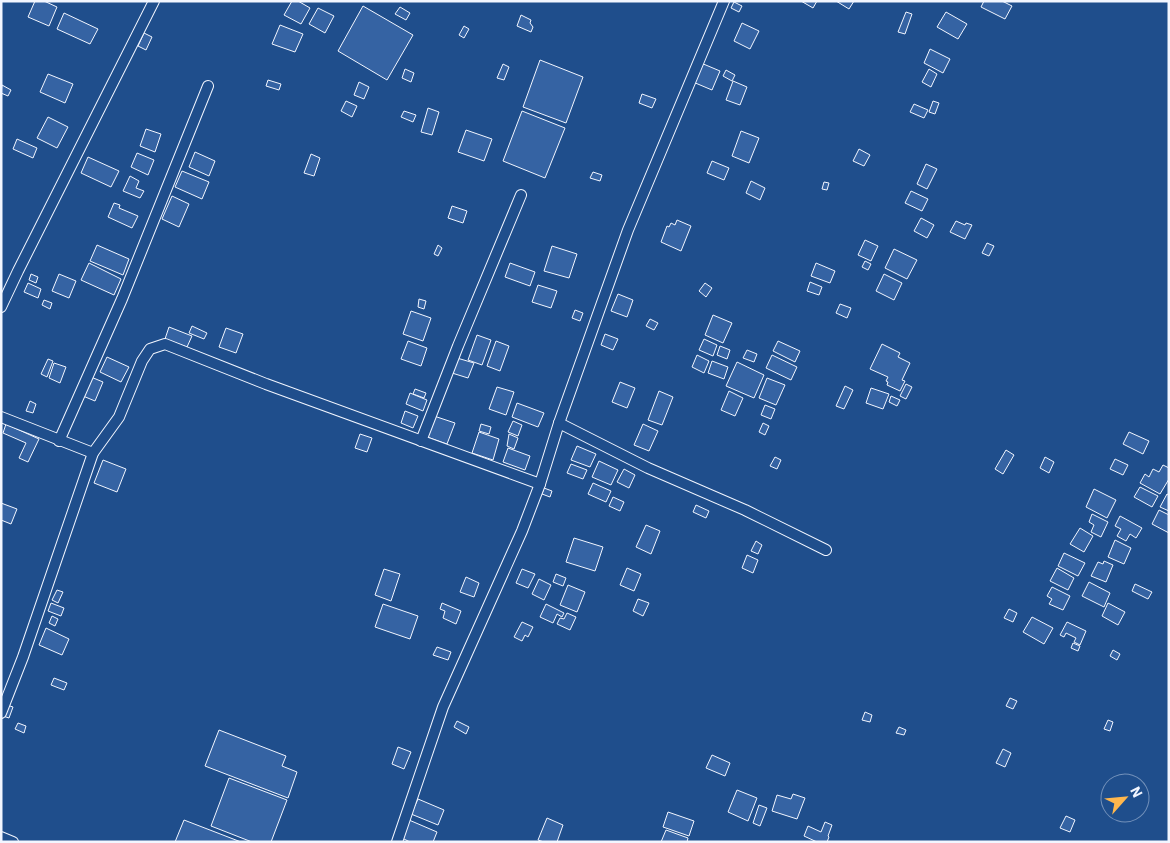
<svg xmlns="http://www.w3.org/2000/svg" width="1170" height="843" font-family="'IBM Plex Sans',sans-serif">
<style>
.building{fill:#3563a3;stroke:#f2f6ff}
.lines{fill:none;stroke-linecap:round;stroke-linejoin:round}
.minor-casing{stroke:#f2f6ff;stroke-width:12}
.minor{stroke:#1f4e8c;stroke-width:10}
</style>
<rect width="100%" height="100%" fill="#1f4e8c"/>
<g class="building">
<polygon points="35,1 44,1 57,7 49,26 28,17"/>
<polygon points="292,1 298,1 310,8 301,24 284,15"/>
<polygon points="801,1 817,1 813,8"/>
<polygon points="836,1 854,1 849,9"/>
<polygon points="984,1 1002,1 1012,6 1005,19 981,7"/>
<polygon points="734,2 742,6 739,12 731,8"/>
<polygon points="363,6 413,35 387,80 338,51"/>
<polygon points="400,7 410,13 406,20 395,14"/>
<polygon points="318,8 334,16 325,33 309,24"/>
<polygon points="906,12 912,14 905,34 898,32"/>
<polygon points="946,12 967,24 958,39 937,27"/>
<polygon points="64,13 98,29 90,44 57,29"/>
<polygon points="521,15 531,20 530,23 533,27 531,32 517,26"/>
<polygon points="742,23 759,31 750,49 734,41"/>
<polygon points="280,25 303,34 295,52 272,44"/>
<polygon points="464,26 469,29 464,38 459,35"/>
<polygon points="144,33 152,37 146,50 138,46"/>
<polygon points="930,49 950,59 943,73 924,63"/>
<polygon points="540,60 583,77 566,123 523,107"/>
<polygon points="701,63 720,71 712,90 693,82"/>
<polygon points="503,64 509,67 504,80 497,78"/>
<polygon points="405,69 414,73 411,82 402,78"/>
<polygon points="929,69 937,74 931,87 922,82"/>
<polygon points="726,70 735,75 732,81 723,76"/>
<polygon points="48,74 73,84 65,103 40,92"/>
<polygon points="268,80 281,84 279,90 266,86"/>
<polygon points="733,81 747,87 740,105 726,100"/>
<polygon points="359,82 369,87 364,99 354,95"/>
<polygon points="2,85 11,90 8,96 1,93"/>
<polygon points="642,94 656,99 652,108 639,103"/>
<polygon points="346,101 357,106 352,117 341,111"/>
<polygon points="933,101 939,103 935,114 929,112"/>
<polygon points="914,104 928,110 924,118 910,112"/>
<polygon points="428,108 439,112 432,135 421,132"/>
<polygon points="404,111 416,115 413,122 401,117"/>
<polygon points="522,111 565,128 545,178 503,161"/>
<polygon points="48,117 68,127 57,148 37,138"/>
<polygon points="146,129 161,134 155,152 140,146"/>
<polygon points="466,130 492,139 484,161 458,152"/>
<polygon points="741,131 759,138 749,163 732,156"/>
<polygon points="17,139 37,148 33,158 13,149"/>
<polygon points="859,149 870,155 864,166 853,161"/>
<polygon points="195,152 215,161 209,176 189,167"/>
<polygon points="137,153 154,160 148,175 131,167"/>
<polygon points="311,154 320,158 314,176 304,173"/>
<polygon points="88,157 119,171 111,187 81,173"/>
<polygon points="712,161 729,168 724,180 707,173"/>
<polygon points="926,164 937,169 927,189 917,184"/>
<polygon points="182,171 209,182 202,199 175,187"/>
<polygon points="593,172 602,175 600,181 590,178"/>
<polygon points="130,176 139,181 136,188 144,191 140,198 123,191"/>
<polygon points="751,181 765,188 760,200 746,193"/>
<polygon points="824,182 829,183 827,190 822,189"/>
<polygon points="911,191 928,199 922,211 905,203"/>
<polygon points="172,196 189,204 179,227 162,219"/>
<polygon points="114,203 120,205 119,208 138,216 132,228 108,217"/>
<polygon points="452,206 467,211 463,223 448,218"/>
<polygon points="921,218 934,225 927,238 914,231"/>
<polygon points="677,220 691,226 681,251 661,242 667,226 669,227 671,223 675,225"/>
<polygon points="956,221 965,225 966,223 972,225 965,239 950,232"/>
<polygon points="865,240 878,246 871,261 858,255"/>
<polygon points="987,243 994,246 989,256 982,253"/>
<polygon points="97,245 129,259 123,275 90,261"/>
<polygon points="438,245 442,248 438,256 434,254"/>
<polygon points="552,246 577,254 569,278 544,271"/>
<polygon points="894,249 917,260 907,279 885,268"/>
<polygon points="865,261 871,264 868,270 862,267"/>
<polygon points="89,263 121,279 114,295 81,280"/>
<polygon points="510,263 535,272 530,286 505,277"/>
<polygon points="816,263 835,271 830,283 811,276"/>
<polygon points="31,274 38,277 36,283 29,280"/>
<polygon points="59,274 76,281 69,298 52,291"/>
<polygon points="884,274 902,283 894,300 876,291"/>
<polygon points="810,282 822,287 819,295 807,291"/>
<polygon points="28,283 41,289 38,298 24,292"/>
<polygon points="705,283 712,288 706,297 699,291"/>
<polygon points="538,285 557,291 551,308 532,302"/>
<polygon points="618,294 633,300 627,317 611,311"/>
<polygon points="419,299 426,301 424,309 418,307"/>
<polygon points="44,300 52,303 50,309 42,305"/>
<polygon points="840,304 851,308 847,318 836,313"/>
<polygon points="575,310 583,313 580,321 572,318"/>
<polygon points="411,311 431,318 423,341 403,334"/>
<polygon points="713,315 732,323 723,343 705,335"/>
<polygon points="650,319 658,323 654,330 646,326"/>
<polygon points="192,326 207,333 204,339 189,333"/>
<polygon points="169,327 192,336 187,347 165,339"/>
<polygon points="226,328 243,334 236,353 219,347"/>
<polygon points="605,334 618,339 613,350 601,345"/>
<polygon points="477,335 491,340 482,365 468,360"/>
<polygon points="704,339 717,345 713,356 699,350"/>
<polygon points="408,341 427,348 421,366 401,359"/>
<polygon points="496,341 509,346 500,371 487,366"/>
<polygon points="778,341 800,351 795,362 773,351"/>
<polygon points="882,344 900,353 898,357 910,363 902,380 905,381 900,391 887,385 888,382 886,381 888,377 870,369"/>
<polygon points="720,346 730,350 727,359 717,355"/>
<polygon points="747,350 757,354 754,362 743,358"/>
<polygon points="697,355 709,361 704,373 692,367"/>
<polygon points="772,355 797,367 791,380 766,368"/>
<polygon points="107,357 129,367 121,382 100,372"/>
<polygon points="457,358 474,363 468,378 452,373"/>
<polygon points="48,359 53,361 47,377 41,374"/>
<polygon points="712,361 728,367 724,379 708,373"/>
<polygon points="737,362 764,375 754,398 726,386"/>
<polygon points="54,363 66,367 60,383 49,378"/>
<polygon points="91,377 103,382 95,401 83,396"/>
<polygon points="767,378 785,385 776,405 759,398"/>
<polygon points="620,382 635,388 627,408 612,402"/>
<polygon points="906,384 912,387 906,399 900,396"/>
<polygon points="845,386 853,390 844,409 836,406"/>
<polygon points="497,387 514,392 506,415 489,409"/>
<polygon points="871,388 889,394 883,409 866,403"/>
<polygon points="415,389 426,393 424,398 413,394"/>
<polygon points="659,391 673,397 662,425 648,420"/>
<polygon points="729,391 743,398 735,416 721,410"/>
<polygon points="410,393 427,400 423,411 406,404"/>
<polygon points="891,396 900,400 897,406 889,402"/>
<polygon points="30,401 36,404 33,413 26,411"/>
<polygon points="517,403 544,413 538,427 512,417"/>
<polygon points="765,405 775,409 771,419 761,415"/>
<polygon points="405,411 418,416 413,428 401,423"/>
<polygon points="434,416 455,423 447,444 427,437"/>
<polygon points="513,421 522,425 518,436 508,432"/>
<polygon points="763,423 769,426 765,435 759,432"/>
<polygon points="6,424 39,439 28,462 19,458 26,443 3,433"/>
<polygon points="481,424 491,427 489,434 479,431"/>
<polygon points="643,424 658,431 649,451 634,445"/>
<polygon points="479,432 499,439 493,460 472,453"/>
<polygon points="1129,432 1149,441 1143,454 1123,444"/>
<polygon points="360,434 372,438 367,452 355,448"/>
<polygon points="509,434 518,438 514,449 507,446"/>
<polygon points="577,446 596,454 590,467 571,460"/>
<polygon points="508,448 530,456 525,470 503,462"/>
<polygon points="1006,450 1014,455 1003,474 995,469"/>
<polygon points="775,457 781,460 777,469 770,466"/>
<polygon points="1045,457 1054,462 1049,473 1040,468"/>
<polygon points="1115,459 1128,465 1123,475 1110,469"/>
<polygon points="103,460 126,469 117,492 94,483"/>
<polygon points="599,461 618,470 611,485 592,477"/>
<polygon points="571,464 587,470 583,479 567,473"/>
<polygon points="1163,465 1169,468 1169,479 1160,494 1140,483 1145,474 1149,477 1153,469 1159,472"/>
<polygon points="624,469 635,475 629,488 617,482"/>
<polygon points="593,483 611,491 606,502 588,494"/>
<polygon points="1140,487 1158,496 1152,507 1134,497"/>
<polygon points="544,488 552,491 550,497 542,494"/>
<polygon points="1094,489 1116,500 1107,518 1086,507"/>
<polygon points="1167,494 1169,495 1169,511 1160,507"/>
<polygon points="613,497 624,502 620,511 609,506"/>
<polygon points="1,503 17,509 11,524 1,520"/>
<polygon points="696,505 709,511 706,518 693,512"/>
<polygon points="1159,510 1169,515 1169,533 1152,524"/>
<polygon points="1092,514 1108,522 1101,537 1091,532 1094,525 1089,522"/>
<polygon points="1120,516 1142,528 1136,538 1130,534 1126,541 1117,536 1121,529 1115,526"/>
<polygon points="646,525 660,531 651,554 636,547"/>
<polygon points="1080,528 1093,536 1084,552 1070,544"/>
<polygon points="574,538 603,547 595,571 566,562"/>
<polygon points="1115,540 1131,548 1124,564 1108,557"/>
<polygon points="756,541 762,545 758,554 751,551"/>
<polygon points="1064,553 1085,563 1078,576 1058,566"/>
<polygon points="747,555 758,560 753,573 742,568"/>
<polygon points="1104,561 1113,565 1106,582 1091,576 1098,562 1103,564"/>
<polygon points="627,568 641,574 634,591 620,585"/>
<polygon points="1057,568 1074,578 1068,590 1050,581"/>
<polygon points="384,569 400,574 391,601 375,595"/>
<polygon points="522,569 535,574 528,588 516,583"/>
<polygon points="556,574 566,578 563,586 553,582"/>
<polygon points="466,577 479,583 474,597 460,592"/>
<polygon points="539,579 551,585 544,600 532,594"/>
<polygon points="1089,582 1110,593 1104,607 1082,596"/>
<polygon points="1135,584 1152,592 1148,599 1132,591"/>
<polygon points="568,585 585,592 577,612 560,605"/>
<polygon points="1052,587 1070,596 1063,610 1049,604 1052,599 1047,596"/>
<polygon points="57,590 63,592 58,603 52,600"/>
<polygon points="638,599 649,603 643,616 633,611"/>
<polygon points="51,603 64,608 61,616 48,611"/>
<polygon points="442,603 461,611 456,624 443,618 445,611 440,609"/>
<polygon points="1108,603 1125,612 1118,625 1102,616"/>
<polygon points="383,604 418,616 410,639 375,627"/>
<polygon points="546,604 564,613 562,617 557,614 553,623 540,617"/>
<polygon points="1009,609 1017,613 1013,622 1004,618"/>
<polygon points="567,613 576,617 570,630 557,624 560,618 564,619"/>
<polygon points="52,616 58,619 55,626 49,623"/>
<polygon points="1032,617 1053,628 1044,644 1023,632"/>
<polygon points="522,622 533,627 528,637 525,635 522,641 514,637"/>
<polygon points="1067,622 1086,631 1080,645 1074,642 1076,638 1066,633 1064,637 1060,635"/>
<polygon points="46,628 69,639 62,655 39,645"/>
<polygon points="1073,643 1080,646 1078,651 1071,648"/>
<polygon points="437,647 451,652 448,660 433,655"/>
<polygon points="1113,650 1120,654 1117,660 1110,656"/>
<polygon points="54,678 67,683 64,690 51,685"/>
<polygon points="1010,698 1017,701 1013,709 1006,706"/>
<polygon points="7,705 13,707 9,718 3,716"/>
<polygon points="865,712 872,715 870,722 862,720"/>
<polygon points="1108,720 1113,722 1110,731 1104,729"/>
<polygon points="457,721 469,727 466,734 454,727"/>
<polygon points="18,723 26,726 24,733 15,729"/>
<polygon points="899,727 906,730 904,735 896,733"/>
<polygon points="219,730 286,756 282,766 297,772 288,798 205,766"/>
<polygon points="398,747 411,752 404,769 392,764"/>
<polygon points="1003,749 1011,753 1005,767 996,763"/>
<polygon points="712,755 730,763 725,776 706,768"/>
<polygon points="229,778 287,800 271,842 252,842 211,826"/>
<polygon points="737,790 757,798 748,821 728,812"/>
<polygon points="793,794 805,798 797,819 772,811 777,795 791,799"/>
<polygon points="418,799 444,810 438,825 411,814"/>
<polygon points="759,805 767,808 760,826 753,823"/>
<polygon points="668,812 694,821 689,836 663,827"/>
<polygon points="1066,816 1075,820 1070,832 1060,828"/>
<polygon points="547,818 563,825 557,842 544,842 538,840"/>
<polygon points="184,820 241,842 175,842"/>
<polygon points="409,820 437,832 433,842 410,842 402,838"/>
<polygon points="825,822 832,825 828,836 829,837 827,842 817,842 804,836 808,826 821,832"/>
<polygon points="666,830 688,838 687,842 661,842"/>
</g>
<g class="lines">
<defs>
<g id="minor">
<polyline points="1,307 18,271 154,1"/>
<polyline points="1,417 93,453"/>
<polyline points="559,423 648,468 745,510 826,550"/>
<polyline points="59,441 122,299 208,86"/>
<polyline points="421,441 458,346 521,195"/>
<polyline points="1,713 23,657 93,453 119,417 142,361 150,349 165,344 266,384 540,484"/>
<polyline points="1,837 13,842"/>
<polyline points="397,842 443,707 522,531 540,484 559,423 628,230 724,1"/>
</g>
</defs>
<use href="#minor" class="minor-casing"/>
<use href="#minor" class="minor"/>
</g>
<rect width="1170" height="843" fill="none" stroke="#f2f6ff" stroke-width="5"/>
<g transform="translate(1125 798) rotate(63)"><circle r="24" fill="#1f4e8c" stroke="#7391ba"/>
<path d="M0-4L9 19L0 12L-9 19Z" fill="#ffb74d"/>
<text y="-8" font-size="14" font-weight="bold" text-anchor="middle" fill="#f2f6ff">N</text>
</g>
</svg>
